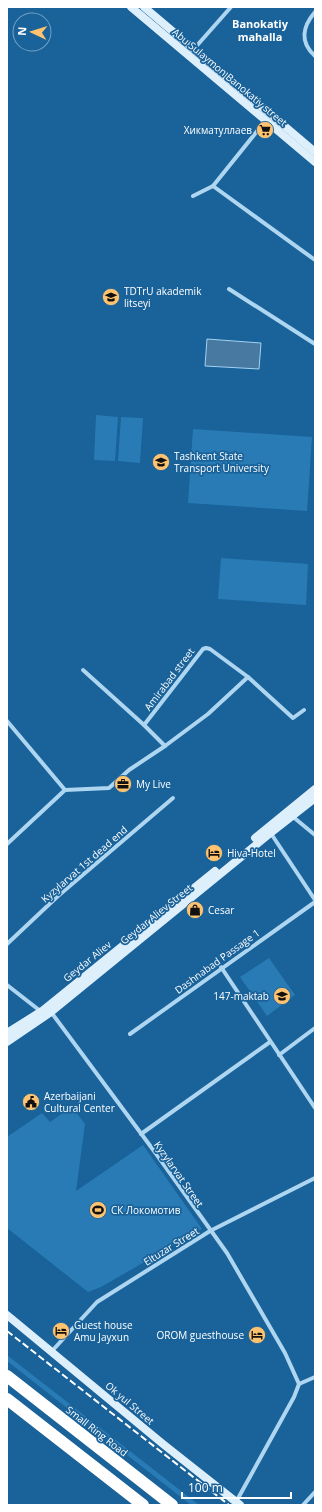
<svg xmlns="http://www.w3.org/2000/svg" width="322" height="1512" font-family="'Open Sans',sans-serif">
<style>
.green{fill:#297bb6}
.water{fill:#487aa1;stroke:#a2d2f3}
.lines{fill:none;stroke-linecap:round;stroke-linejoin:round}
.street{stroke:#afd6f1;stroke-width:4}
.secondary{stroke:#deeffc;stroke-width:8}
.highway{stroke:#fff;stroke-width:12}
.rail{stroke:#fff;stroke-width:2;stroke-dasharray:7 3;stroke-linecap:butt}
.labels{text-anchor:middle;stroke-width:3.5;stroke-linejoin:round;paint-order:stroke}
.street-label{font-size:10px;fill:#fff;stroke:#19629a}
.poi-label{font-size:10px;fill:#fff;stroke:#19629a;text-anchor:start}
.neighbourhood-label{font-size:11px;font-weight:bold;fill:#fff;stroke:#19629a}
</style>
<rect width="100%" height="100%" fill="#19629a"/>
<g class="green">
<polygon points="96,415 118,417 115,461 94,460"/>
<polygon points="121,417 143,418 140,463 118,461"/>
<polygon points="193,429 312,437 307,511 188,503"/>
<polygon points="221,558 308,564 306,605 218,599"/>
<polygon points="269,958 295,995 267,1016 240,977"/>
<polygon points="72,1107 85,1124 76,1191 143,1145 202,1229 101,1287 88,1292 7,1228 7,1137 42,1113 50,1122"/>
<polygon points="7,1355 199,1505 191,1505 7,1361"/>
</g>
<polygon class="water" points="207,339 261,343 259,369 205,366"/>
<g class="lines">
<g class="street">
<path d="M 315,12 C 303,26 299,42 315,56"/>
<polyline points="193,50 231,7"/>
<polyline points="213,186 266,120"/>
<polyline points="193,196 213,186 315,260"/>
<polyline points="229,289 315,344"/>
<polyline points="83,670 144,725 165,746"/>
<polyline points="7,721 65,790"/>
<polyline points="144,725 203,649 206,648 210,649 248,677 293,718 304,710"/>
<polyline points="292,816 315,835"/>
<polyline points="270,832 315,900"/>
<polyline points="7,844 65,790 109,788 129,770 165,746 208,714 248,677"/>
<polyline points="7,944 58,896 173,798"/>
<polyline points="221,967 315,1108"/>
<polyline points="7,985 39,1010 42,1011"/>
<polyline points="51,1012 157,1155 227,1253 285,1353 299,1384 315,1377"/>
<polyline points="130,1034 315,902"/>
<polyline points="279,1055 315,1028"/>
<polyline points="141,1134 270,1042"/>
<polyline points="52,1351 97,1302 210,1231 315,1178"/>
<polyline points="236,1502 294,1397 299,1384"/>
<polyline points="303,1505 315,1492"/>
</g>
<g class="secondary">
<polyline points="131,7 315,162"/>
<polyline points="144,7 315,152"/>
<polyline points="255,838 315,789"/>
<polyline points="7,1033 42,1011 215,871"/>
<polyline points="7,1042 51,1012 268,835 315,798"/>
<polyline points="7,1315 163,1444 240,1505"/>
</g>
<g class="highway">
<polyline points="7,1376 172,1505"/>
<polyline points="7,1399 143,1505"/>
</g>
<polyline class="rail" points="7,1331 229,1505"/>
</g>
<defs>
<symbol id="supermarket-disc" viewBox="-11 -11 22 22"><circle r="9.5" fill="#ffc36f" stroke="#19629a"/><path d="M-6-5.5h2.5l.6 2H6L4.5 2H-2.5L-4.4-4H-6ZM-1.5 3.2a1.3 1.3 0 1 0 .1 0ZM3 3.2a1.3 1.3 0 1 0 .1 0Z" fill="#111"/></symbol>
<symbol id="university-disc" viewBox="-11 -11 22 22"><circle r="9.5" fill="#ffc36f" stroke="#19629a"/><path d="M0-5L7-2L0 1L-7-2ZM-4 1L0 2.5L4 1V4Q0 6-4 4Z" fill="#111"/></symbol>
<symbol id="office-disc" viewBox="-11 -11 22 22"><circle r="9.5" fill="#ffc36f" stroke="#19629a"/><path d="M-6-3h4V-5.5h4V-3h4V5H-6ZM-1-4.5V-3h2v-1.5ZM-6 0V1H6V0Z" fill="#111"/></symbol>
<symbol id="hotel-disc" viewBox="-11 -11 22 22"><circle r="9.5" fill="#ffc36f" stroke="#19629a"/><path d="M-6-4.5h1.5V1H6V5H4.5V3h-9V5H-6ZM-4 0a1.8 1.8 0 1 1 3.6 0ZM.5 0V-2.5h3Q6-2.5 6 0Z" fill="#111"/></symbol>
<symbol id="shop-disc" viewBox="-11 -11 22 22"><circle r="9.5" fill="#ffc36f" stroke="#19629a"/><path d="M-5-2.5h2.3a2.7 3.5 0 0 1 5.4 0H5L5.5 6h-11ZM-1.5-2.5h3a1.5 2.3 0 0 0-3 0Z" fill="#111"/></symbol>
<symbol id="school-disc" viewBox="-11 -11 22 22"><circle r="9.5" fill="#ffc36f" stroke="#19629a"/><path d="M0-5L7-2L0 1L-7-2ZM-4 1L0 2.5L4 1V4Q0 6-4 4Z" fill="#111"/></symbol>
<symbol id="civic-disc" viewBox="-11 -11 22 22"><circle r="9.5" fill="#ffc36f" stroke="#19629a"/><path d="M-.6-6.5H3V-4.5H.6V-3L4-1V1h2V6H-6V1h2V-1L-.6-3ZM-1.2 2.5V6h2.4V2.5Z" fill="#111"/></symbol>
<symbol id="stadium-disc" viewBox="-11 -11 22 22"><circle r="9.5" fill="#ffc36f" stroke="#19629a"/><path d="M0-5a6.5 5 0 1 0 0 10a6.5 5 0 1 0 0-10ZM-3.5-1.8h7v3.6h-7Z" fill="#111"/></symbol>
</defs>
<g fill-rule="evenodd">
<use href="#supermarket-disc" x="255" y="120" width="20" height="20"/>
<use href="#university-disc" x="101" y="287" width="20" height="20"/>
<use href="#university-disc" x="151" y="452" width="20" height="20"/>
<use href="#office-disc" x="113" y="774" width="20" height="20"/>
<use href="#hotel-disc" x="204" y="843" width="20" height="20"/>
<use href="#shop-disc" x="185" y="900" width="20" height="20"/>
<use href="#school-disc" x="272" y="986" width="20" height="20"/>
<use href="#civic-disc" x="21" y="1092" width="20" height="20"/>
<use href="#stadium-disc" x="88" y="1200" width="20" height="20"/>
<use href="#hotel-disc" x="51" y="1321" width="20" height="20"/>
<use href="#hotel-disc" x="247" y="1325" width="20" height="20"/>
</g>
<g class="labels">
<g class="street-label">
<text transform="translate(230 77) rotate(40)" y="4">Abu Sulaymon Banokatiy street</text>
<text transform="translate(169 679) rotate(-53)" y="4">Amirabad street</text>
<text transform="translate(84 864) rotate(-41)" y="4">Kyzylarvat 1st dead end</text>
<text transform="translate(156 914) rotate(-39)" y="4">Geydar Aliev Street</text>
<text transform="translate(87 961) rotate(-39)" y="4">Geydar Aliev</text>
<text transform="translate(217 961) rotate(-36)" y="4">Dashnabad Passage 1</text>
<text transform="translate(179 1174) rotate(55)" y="4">Kyzylarvat Street</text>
<text transform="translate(171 1246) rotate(-32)" y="4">Eltuzar Street</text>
<text transform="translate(130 1403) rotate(40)" y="4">Ok yul Street</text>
<text transform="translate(97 1431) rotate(38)" y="4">Small Ring Road</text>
</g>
<g class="poi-label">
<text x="252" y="134" text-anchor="end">Хикматуллаев</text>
<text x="124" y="295">TDTrU akademik<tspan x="124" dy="12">litseyi</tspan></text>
<text x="174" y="460">Tashkent State<tspan x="174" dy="12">Transport University</tspan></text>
<text x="136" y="788">My Live</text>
<text x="227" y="857">Hiva-Hotel</text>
<text x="208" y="914">Cesar</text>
<text x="269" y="1000" text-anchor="end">147-maktab</text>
<text x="44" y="1100">Azerbaijani<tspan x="44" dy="12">Cultural Center</tspan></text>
<text x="111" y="1214">СК Локомотив</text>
<text x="74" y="1329">Guest house<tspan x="74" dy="12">Amu Jayxun</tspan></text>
<text x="244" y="1339" text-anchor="end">OROM guesthouse</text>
</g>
<g class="neighbourhood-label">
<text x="260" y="28">Banokatiy<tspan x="260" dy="13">mahalla</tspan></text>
</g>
</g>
<rect width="322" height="1512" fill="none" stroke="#ffffff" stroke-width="16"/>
<g transform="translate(32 32) rotate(274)"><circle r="19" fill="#19629a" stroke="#75a1c2"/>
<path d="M0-3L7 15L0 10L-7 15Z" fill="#ffc36f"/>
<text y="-6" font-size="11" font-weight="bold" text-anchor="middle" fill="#ffffff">N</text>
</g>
<path d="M182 1492v6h109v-6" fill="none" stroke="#ffffff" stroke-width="2"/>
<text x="188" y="1492" font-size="12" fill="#ffffff" stroke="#19629a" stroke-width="3" paint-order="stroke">100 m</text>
</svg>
